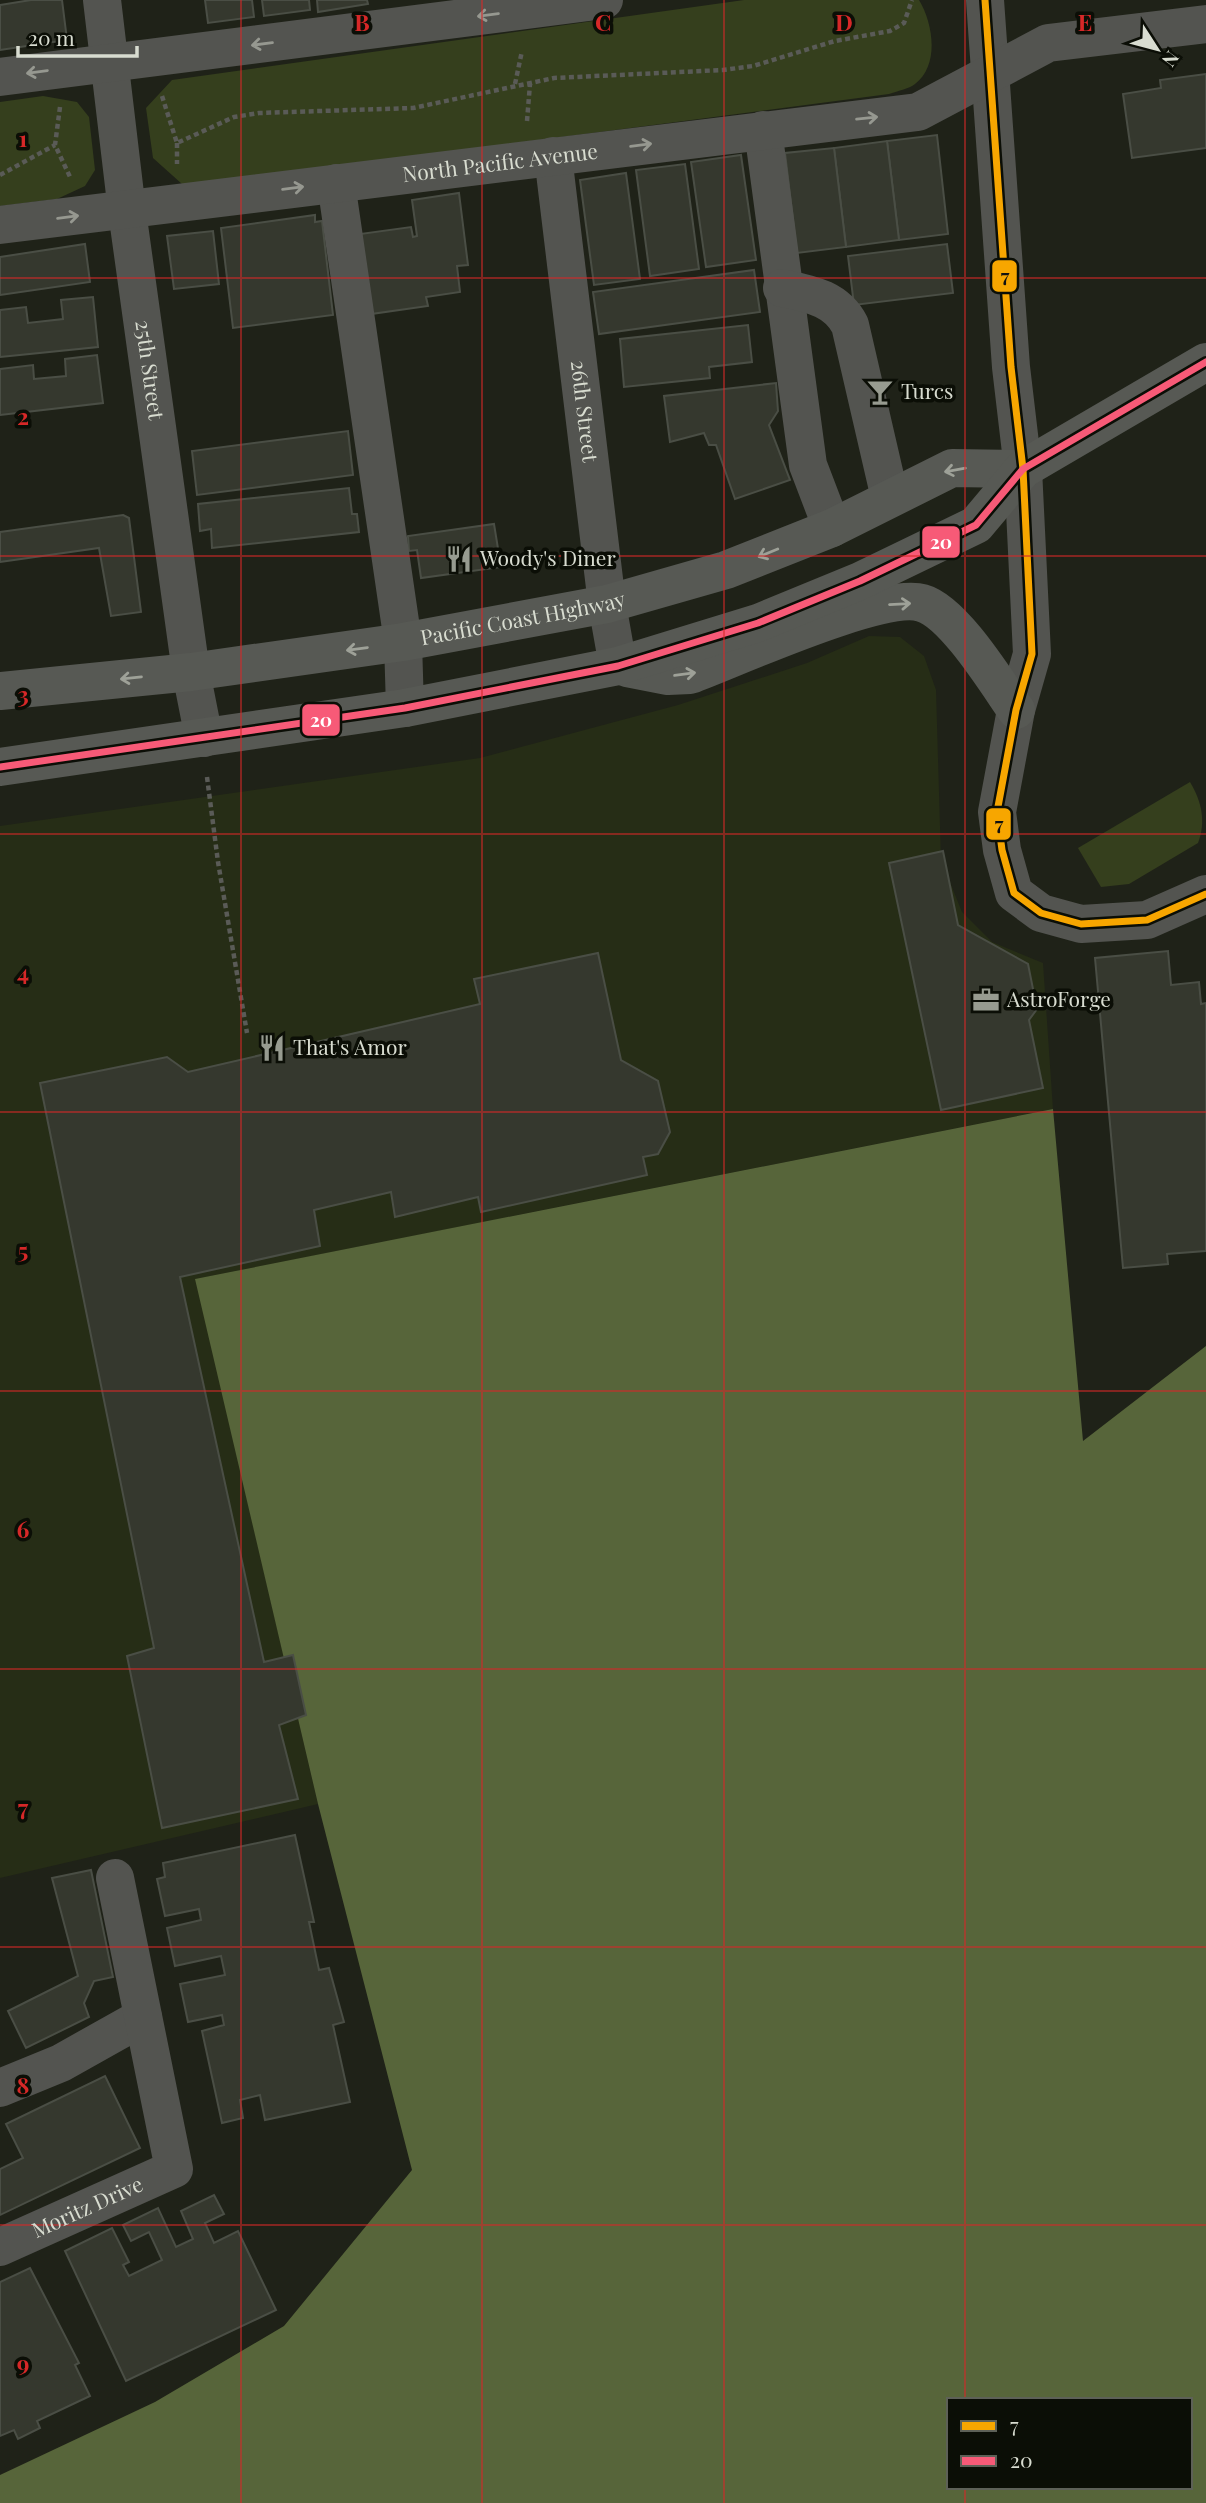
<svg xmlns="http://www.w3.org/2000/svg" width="1206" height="2503" font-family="'Playfair Display',serif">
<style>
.built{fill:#262d16}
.green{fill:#353f1d}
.water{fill:#57653a;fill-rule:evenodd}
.building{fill:#35382e;stroke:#4a4e45;stroke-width:2}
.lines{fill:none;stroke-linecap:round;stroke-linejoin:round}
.path{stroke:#5a5b57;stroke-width:4.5;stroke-dasharray:5 3.5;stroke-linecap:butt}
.minor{stroke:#535450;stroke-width:38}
.highway{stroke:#575954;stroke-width:38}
.bus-1-casing{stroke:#0b0e06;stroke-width:12}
.bus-2-casing{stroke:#0b0e06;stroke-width:12}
.bus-1{stroke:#f7a600;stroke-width:7}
.bus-2{stroke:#f75a77;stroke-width:7}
.oneway{stroke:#969890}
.oneway2{stroke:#9ea198}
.grid{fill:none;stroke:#d62828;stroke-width:2;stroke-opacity:0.55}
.labels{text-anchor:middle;stroke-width:7;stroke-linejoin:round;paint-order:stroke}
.street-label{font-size:21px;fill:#d8dcd0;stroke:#0b0e06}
.poi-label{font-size:21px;fill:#d8dcd0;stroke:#0b0e06;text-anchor:start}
.grid-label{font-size:23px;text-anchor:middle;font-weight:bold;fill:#d62828;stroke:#0b0e06;stroke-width:7;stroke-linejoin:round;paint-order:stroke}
.line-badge{stroke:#0b0e06;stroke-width:2.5}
.badge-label{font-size:19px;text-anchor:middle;font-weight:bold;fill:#fff}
.pale-badge-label{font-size:19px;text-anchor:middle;font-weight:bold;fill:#111}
</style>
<rect width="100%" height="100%" fill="#1f2218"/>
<polygon class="built" points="869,636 900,637 924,656 936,690 941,860 962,912 992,942 1043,963 1053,1109 196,1279 318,1804 0,1878 0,826 480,758 678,705 807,663"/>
<g class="green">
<path d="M 744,0 L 919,0 C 933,23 940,65 915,84 C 909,89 897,91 889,94 L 203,184 L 182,184 L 153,158 L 146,108 L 172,80 Z"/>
<polygon points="43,96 77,102 89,117 95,170 85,186 57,199 0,206 0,102"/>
<path d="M 1190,782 C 1202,802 1206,822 1198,843 L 1129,884 L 1101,887 L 1078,848 Z"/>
</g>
<path class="water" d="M 1053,1109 L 1083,1441 L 1206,1346 L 1206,2503 L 0,2503 L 0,2475 L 155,2402 L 284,2326 L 412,2170 L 318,1804 L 195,1279 ZM 949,2400 L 1190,2400 L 1190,2487 L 949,2487 Z"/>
<g class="building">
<polygon points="31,0 62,0 67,40 0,50 0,5"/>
<polygon points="205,0 252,0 254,17 208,23"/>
<polygon points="262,0 309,0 310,10 264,16"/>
<polygon points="317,0 367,0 368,4 318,12"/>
<polygon points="1206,74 1206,148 1132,158 1123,94 1161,88 1160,80"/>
<polygon points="937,135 948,234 899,240 887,141"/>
<polygon points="887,141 899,240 846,247 834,148"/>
<polygon points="834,148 846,247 797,253 785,153"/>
<polygon points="741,155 756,260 706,267 691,162"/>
<polygon points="685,164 699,269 650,276 636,170"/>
<polygon points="626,173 640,279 594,285 580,180"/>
<polygon points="459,193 468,265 457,266 460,292 426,297 428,306 371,314 360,234 411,227 413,237 417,236 412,200"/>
<polygon points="315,215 315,222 322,221 333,315 233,328 221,228"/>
<polygon points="213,231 219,284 174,289 167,236"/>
<polygon points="85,244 90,282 0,295 0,257"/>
<polygon points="947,244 953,293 854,305 848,256"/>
<polygon points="754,270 760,312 599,334 593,292"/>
<polygon points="93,297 98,347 0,357 0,310 26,307 28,323 63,319 61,300"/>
<polygon points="748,325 752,362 709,367 710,378 624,387 620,339"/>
<polygon points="97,355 103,403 0,415 0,369 33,365 34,379 66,376 65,359"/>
<polygon points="776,383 778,411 769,425 790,480 735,499 716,445 709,445 704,433 670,442 664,396"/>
<polygon points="348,431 353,475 197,495 192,451"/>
<polygon points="349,488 352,514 357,514 359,532 212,548 211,529 200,531 198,504"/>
<polygon points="123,515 129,518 141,612 111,616 99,548 0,562 0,532"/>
<polygon points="494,524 501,567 421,578 417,550 409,551 408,536"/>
<polygon points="943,851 958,925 1028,964 1037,1009 1029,1020 1043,1088 941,1110 889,863"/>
<polygon points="1168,951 1171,985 1199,982 1201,1004 1206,1003 1206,1251 1167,1254 1168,1264 1123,1268 1095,958"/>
<polygon points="598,953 621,1060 658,1081 670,1132 658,1154 643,1157 647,1175 481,1212 478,1197 395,1217 391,1192 314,1210 320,1246 180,1277 264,1662 293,1655 306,1715 279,1725 298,1799 162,1828 127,1656 154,1648 40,1083 167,1057 188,1072 480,1004 474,979"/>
<polygon points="295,1835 314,1922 309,1922 319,1970 329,1968 344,2022 333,2025 350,2102 265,2120 260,2095 240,2100 243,2118 222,2123 202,2031 224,2025 222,2015 188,2022 180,1984 225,1975 221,1956 175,1966 167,1928 201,1920 199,1909 165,1916 157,1879 165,1877 163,1863"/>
<polygon points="91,1870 113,1977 94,1981 84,2003 89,2017 26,2048 8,2011 78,1976 52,1878"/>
<polygon points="105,2076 140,2148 0,2215 0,2169 23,2158 6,2124"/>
<polygon points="214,2195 224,2214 205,2223 214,2243 238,2231 276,2310 126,2381 65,2251 112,2228 129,2262 123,2265 129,2276 162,2260 149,2232 131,2241 123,2225 158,2208 176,2247 193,2239 181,2211"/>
<polygon points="30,2268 79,2363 75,2365 90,2396 37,2421 40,2428 18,2439 14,2430 0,2436 0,2282"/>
</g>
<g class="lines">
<g class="path">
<polyline points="515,84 522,51"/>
<polyline points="162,96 177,143 234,117 259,113 413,108 554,78 723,70 753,66 835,41 890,31 904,23 912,0"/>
<polyline points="60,107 55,145 71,179"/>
<polyline points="527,121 530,84"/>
<polyline points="177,143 177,164"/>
<polyline points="0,175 55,145"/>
<polyline points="207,777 218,862 247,1033"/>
</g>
<g class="minor">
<path id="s1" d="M 102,0 L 127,211 L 191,672 L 204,738"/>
<polyline points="985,0 1011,367 1023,469 1032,654 1016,710 997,812 1002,850 1014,893 1041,913 1081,924 1147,920 1206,894"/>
<polyline points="0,77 604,0"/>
<polyline points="763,130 808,465 832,528"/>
<path id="s2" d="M 553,156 L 607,604 L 618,666"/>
<polyline points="336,183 403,642 405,708"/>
<path id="s3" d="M 0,225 L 918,112 L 1048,43 L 1206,24"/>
<path d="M 782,288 C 810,294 836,298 850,325 L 890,498"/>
<polyline points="0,2088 61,2063 143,2017"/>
<path id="s4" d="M 0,2247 L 174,2169 L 115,1878"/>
</g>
<g class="highway">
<path d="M 627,668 L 668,676 L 690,675 C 736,658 882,591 922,603 C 954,612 997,683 1016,710"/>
<path id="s5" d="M 0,691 L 191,672 L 403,642 L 607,604 L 726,570 L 832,528 L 952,468 L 1023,469"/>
<polyline points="0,767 405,708 618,666 758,623 860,581 976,525 1023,469 1206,362"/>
</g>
<defs>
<polyline id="bus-1" points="985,0 1011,367 1023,469 1032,654 1016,710 997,812 1002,850 1014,893 1041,913 1081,924 1147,920 1206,894"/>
<polyline id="bus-2" points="0,767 405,708 618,666 758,623 860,581 976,525 1023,469 1206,362"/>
</defs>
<use href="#bus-1" class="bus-1-casing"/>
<use href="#bus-2" class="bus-2-casing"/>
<use href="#bus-1" class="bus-1"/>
<use href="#bus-2" class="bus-2"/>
</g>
<defs><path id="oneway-shaft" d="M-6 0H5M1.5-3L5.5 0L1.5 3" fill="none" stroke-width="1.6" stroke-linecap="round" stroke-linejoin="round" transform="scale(1.75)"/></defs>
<g class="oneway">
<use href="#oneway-shaft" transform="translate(488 15) rotate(173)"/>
<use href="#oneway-shaft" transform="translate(262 44) rotate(173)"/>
<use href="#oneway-shaft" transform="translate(37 72) rotate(172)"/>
<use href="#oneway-shaft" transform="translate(867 118) rotate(-6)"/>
<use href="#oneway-shaft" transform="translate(641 145) rotate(-7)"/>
<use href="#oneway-shaft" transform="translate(293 188) rotate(-7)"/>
<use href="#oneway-shaft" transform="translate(68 217) rotate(-7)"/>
</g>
<g class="oneway2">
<use href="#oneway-shaft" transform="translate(955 470) rotate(170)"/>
<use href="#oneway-shaft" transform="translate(768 553) rotate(158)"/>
<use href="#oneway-shaft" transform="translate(900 604) rotate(-3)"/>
<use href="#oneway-shaft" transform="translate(357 649) rotate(172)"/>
<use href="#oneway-shaft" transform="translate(685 674) rotate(-8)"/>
<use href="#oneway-shaft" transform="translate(131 678) rotate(174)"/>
</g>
<path class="grid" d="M 241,0 L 241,2503M 482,0 L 482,2503M 724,0 L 724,2503M 965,0 L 965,2400M 0,278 L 1206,278M 0,556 L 1206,556M 0,834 L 1206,834M 0,1112 L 1206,1112M 0,1391 L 1206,1391M 0,1669 L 1206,1669M 0,1947 L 1206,1947M 0,2225 L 1206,2225M 965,2487 L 965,2503"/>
<defs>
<symbol id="bar-bare" viewBox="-9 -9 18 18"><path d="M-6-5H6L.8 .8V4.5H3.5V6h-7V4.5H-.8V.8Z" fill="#979b90" stroke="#0b0e06" stroke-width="2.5" paint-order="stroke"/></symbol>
<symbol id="restaurant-bare" viewBox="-9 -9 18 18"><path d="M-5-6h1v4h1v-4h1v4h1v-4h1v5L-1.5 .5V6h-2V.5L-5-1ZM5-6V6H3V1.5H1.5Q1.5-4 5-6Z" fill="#979b90" stroke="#0b0e06" stroke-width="2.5" paint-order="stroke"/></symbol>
<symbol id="office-bare" viewBox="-9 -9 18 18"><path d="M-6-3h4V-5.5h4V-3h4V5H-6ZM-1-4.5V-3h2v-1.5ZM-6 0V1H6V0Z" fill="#979b90" stroke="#0b0e06" stroke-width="2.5" paint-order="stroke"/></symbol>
</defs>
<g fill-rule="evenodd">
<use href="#bar-bare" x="861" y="373" width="38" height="38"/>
<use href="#restaurant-bare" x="440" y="540" width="38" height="38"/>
<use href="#office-bare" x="967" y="981" width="38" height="38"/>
<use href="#restaurant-bare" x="253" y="1029" width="38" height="38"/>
</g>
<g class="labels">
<g class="street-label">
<text dy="7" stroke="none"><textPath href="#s3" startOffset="504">North Pacific Avenue</textPath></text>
<text dy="7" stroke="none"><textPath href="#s1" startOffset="373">25th Street</textPath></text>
<text dy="7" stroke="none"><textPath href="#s2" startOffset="257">26th Street</textPath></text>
<text dy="7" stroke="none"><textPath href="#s5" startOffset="528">Pacific Coast Highway</textPath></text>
<text dy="7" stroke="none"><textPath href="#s4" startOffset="96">Moritz Drive</textPath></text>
</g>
<g class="poi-label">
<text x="901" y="399">Turcs</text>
<text x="480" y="566">Woody's Diner</text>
<text x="1007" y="1007">AstroForge</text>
<text x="293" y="1055">That's Amor</text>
</g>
</g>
<g class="grid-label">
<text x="362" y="31">B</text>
<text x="603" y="31">C</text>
<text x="844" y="31">D</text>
<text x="1085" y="31">E</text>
<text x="23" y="147">1</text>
<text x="23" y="425">2</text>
<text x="23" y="703">3</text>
<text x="23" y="981">4</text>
<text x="23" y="1259">5</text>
<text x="23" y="1538">6</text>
<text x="23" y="1816">7</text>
<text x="23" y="2094">8</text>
<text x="23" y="2372">9</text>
</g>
<g class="line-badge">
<rect x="991" y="259" width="27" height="34" rx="7" fill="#f7a600"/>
<rect x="921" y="525" width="40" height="34" rx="7" fill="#f75a77"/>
<rect x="301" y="703" width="40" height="34" rx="7" fill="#f75a77"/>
<rect x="985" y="807" width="27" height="34" rx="7" fill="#f7a600"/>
</g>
<g class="badge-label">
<text x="941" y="549">20</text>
<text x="321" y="727">20</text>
</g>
<g class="pale-badge-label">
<text x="1005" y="283">7</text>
<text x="999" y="831">7</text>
</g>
<rect x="947" y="2398" width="245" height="91" fill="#0b0e06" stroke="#5d6057" stroke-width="2"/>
<rect x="961" y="2421" width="35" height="10" fill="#f7a600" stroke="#5d6057" stroke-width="2"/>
<text x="1010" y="2433" font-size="21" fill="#d8dcd0">7</text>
<rect x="961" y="2456" width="35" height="10" fill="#f75a77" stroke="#5d6057" stroke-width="2"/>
<text x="1010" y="2468" font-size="21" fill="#d8dcd0">20</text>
<g transform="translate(1157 49) rotate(126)" stroke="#0b0e06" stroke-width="5" paint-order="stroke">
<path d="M0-5L12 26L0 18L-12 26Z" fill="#d8dcd0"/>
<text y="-10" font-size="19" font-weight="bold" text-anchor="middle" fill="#d8dcd0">N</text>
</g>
<path d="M18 46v10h119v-10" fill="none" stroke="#d8dcd0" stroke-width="3.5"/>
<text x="28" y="46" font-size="21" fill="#d8dcd0" stroke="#0b0e06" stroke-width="5" paint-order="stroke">20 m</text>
</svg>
